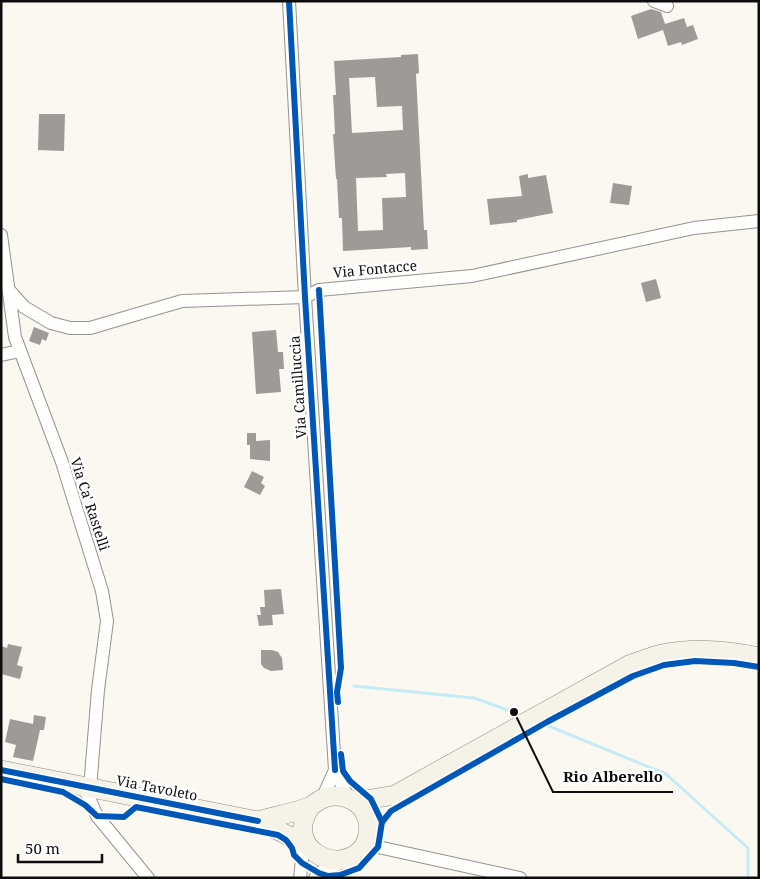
<svg xmlns="http://www.w3.org/2000/svg" width="760" height="879" font-family="'Noto Serif',serif">
<style>
.lines{fill:none;stroke-linecap:round;stroke-linejoin:round}
.stream{stroke:#c6ebf5;stroke-width:3}
.building{fill:#9e9a97;fill-rule:evenodd}
.street-casing{stroke:#949390;stroke-width:14}
.secondary-casing{stroke:#8b8986;stroke-width:20}
.street{stroke:#fefefd;stroke-width:12}
.secondary{stroke:#f5f2e8;stroke-width:19}
.cycleway-casing{stroke:#fff;stroke-width:9}
.cycleway{stroke:#0057b8;stroke-width:6}
.labels{text-anchor:middle;stroke-width:5;stroke-linejoin:round;paint-order:stroke}
.street-label{font-size:14px;fill:#0d0d0d;stroke:#fff}
.leader{fill:none;stroke:#0d0d0d;stroke-width:2}
.callout-dot{fill:#0d0d0d;stroke:#fff;stroke-width:2}
.callout-label{font-size:15px;text-anchor:middle;font-weight:bold;fill:#0d0d0d;stroke:#fff;stroke-width:5;stroke-linejoin:round;paint-order:stroke}
</style>
<rect width="100%" height="100%" fill="#fbf8f1"/>
<g class="lines">
<g class="stream">
<polyline points="354,686 474,698 524,716"/>
<polyline points="539,722 666,774 748,848 748,878"/>
</g>
</g>
<g class="building">
<polygon points="651,9 661,12 665,24 684,18 687,27 693,25 698,39 682,45 681,42 668,46 663,30 638,39 631,16"/>
<path d="M 418,54 L 419,73 L 416,74 L 424,230 L 427,230 L 428,249 L 411,250 L 411,247 L 343,251 L 342,218 L 339,218 L 337,179 L 336,179 L 333,134 L 335,134 L 333,95 L 336,95 L 334,61 L 401,57 L 401,55 ZM 375,77 L 377,107 L 402,106 L 403,130 L 352,133 L 349,78 ZM 405,173 L 406,197 L 382,198 L 383,230 L 358,231 L 356,178 L 387,177 L 386,174 Z"/>
<polygon points="39,114 65,114 64,151 38,150"/>
<polygon points="528,174 528,178 546,175 553,213 517,220 517,222 490,225 487,199 522,196 519,176"/>
<polygon points="613,183 632,186 629,205 610,203"/>
<polygon points="656,279 661,298 646,302 641,283"/>
<polygon points="34,327 49,333 46,341 42,339 40,345 29,341"/>
<polygon points="276,330 278,352 283,352 284,369 279,369 281,392 256,394 252,332"/>
<polygon points="247,433 256,433 256,441 270,440 270,461 250,459 250,445 247,445"/>
<polygon points="252,471 264,477 261,483 265,486 260,495 244,487"/>
<polygon points="281,589 284,614 272,615 273,625 259,626 257,615 261,615 260,607 265,607 264,590"/>
<polygon points="8,644 22,647 17,665 23,667 20,679 1,674 1,646 7,648"/>
<polygon points="261,650 272,650 278,652 282,658 283,670 271,671 264,668 261,664"/>
<polygon points="34,715 46,717 44,730 40,730 33,761 13,757 16,745 5,742 10,719 33,724"/>
</g>
<g class="lines">
<defs>
<g id="street">
<polyline points="289,1 305,297 335,770 348,798"/>
<polyline points="654,1 667,6"/>
<polyline points="1,235 15,337 62,462 102,591 107,621 98,690 90,788"/>
<polyline points="8,289 24,307 51,323 70,328 90,328 182,301 305,297 319,290 472,276 694,228 759,221"/>
<polyline points="1,355 20,351"/>
<polyline points="84,787 97,816 148,878"/>
<polyline points="322,799 335,770"/>
<polyline points="367,842 378,847 520,878"/>
<polyline points="300,878 304,843"/>
<polyline points="315,878 319,873 340,863"/>
</g>
<g id="secondary">
<polyline points="1,770 258,821 304,843"/>
<path d="M 359,805 L 371,799 L 395,795 L 629,665 C 640,661 651,657 662,654 C 695,647 727,650 759,657"/>
<path d="M 258,821 C 275,816 293,813 309,807 C 314,805 317,801 322,799 C 337,792 357,798 365,813 C 370,823 370,836 364,846 C 340,879 281,848 311,806"/>
</g>
</defs>
<use href="#street" class="street-casing"/>
<use href="#secondary" class="secondary-casing"/>
<use href="#street" class="street"/>
<use href="#secondary" class="secondary"/>
<defs>
<g id="cycleway">
<polyline points="289,1 305,297 335,770"/>
<polyline points="319,290 341,668 337,692 338,702"/>
<polyline points="341,754 343,771 350,781 371,799 382,822"/>
<polyline points="1,770 258,821"/>
<polyline points="1,779 63,792 85,805 97,816 124,817 136,807 278,835 286,840 292,848 294,855 302,863 319,873 328,876 340,875 359,868 378,847 382,822 391,811 547,722 633,676 664,665 695,661 734,663 759,667"/>
</g>
</defs>
<use href="#cycleway" class="cycleway-casing"/>
<use href="#cycleway" class="cycleway"/>
</g>
<g class="labels">
<g class="street-label">
<text transform="translate(375 269) rotate(-5)" y="5">Via Fontacce</text>
<text transform="translate(298 387) rotate(-94)" y="5">Via Camilluccia</text>
<text transform="translate(90 504) rotate(72)" y="5">Via Ca' Rastelli</text>
<text transform="translate(157 788) rotate(11)" y="5">Via Tavoleto</text>
</g>
</g>
<path class="leader" d="M514 712L553 792H673"/>
<circle class="callout-dot" cx="514" cy="712" r="5"/>
<g class="callout-label">
<text x="613" y="782">Rio Alberello</text>
</g>
<rect width="760" height="879" fill="none" stroke="#0d0d0d" stroke-width="5"/>
<path d="M18 854v8h84v-8" fill="none" stroke="#0d0d0d" stroke-width="2.5"/>
<text x="25" y="854" font-size="15" fill="#0d0d0d" stroke="#ffffff" stroke-width="4" paint-order="stroke">50 m</text>
</svg>
